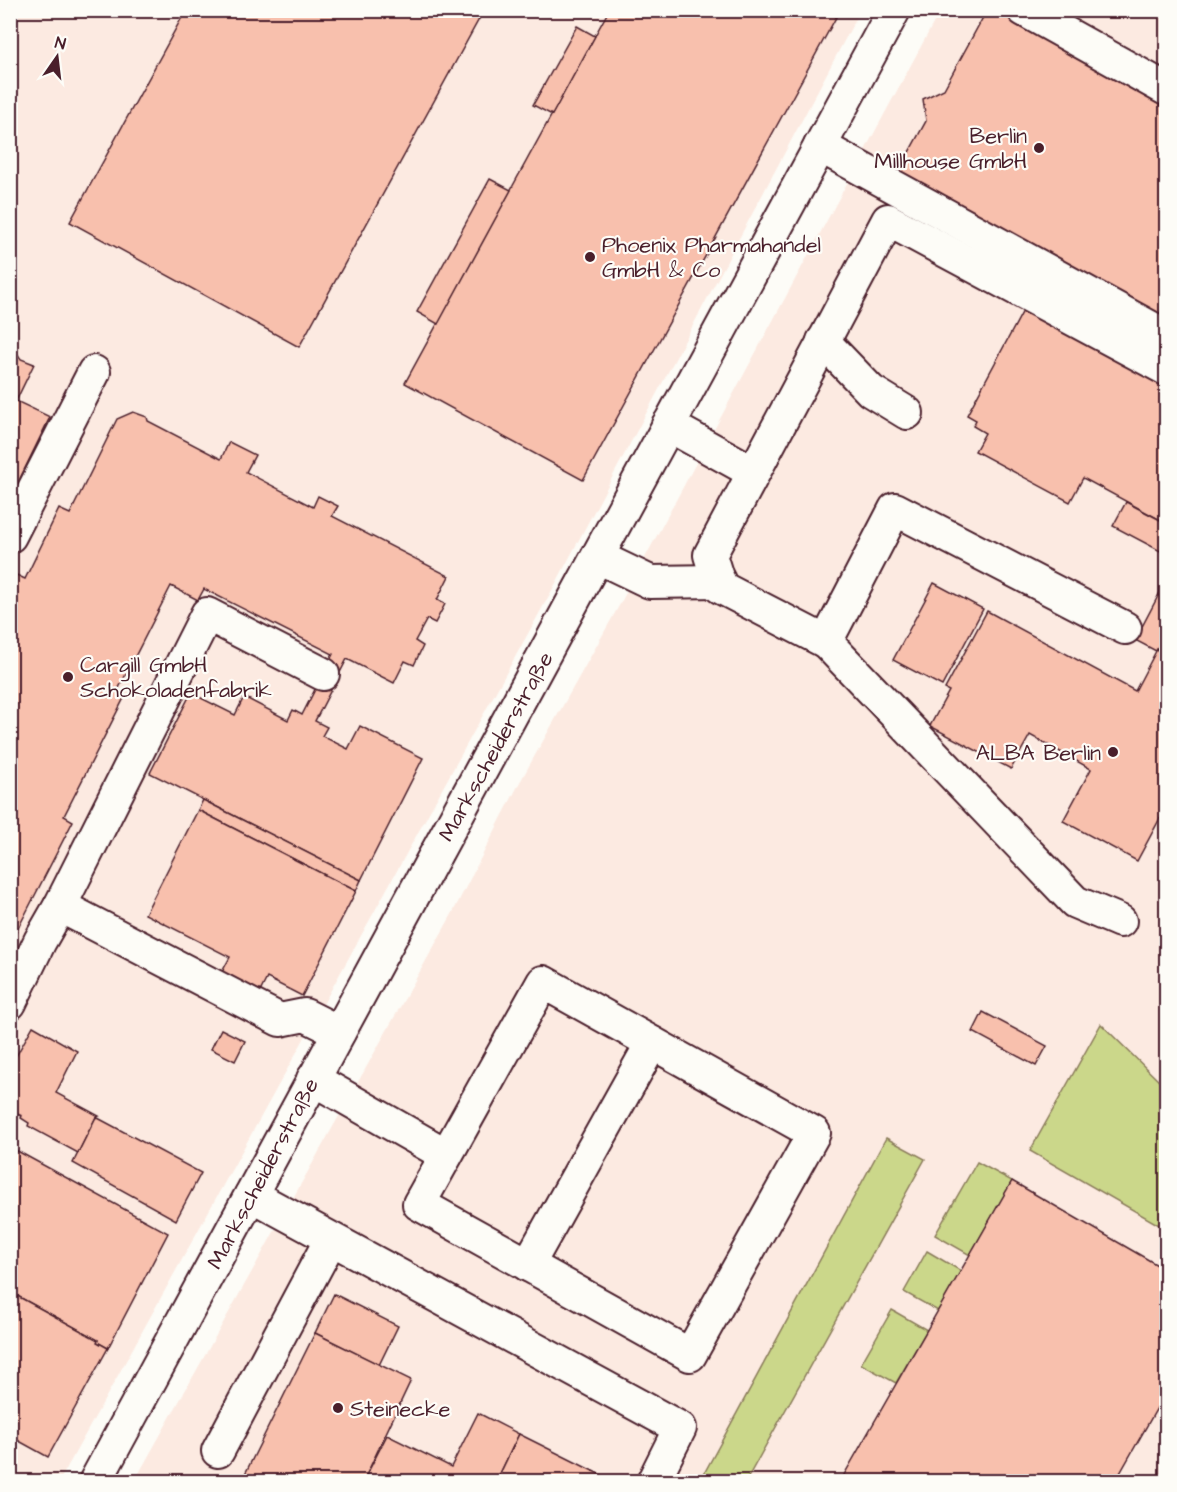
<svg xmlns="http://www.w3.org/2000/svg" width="1177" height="1492" font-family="'Architects Daughter',sans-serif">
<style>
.built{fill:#fceae1}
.green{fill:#cbd78a;stroke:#8a7b5a;stroke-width:1.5}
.building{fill:#f8c0ad;stroke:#4a1f2b;stroke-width:1.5}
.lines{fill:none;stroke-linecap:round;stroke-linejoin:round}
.minor-casing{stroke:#4a1f2b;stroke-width:36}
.minor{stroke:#fdfcf7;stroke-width:32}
.poi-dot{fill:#4a1f2b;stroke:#fdfcf7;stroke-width:2}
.labels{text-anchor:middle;stroke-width:4.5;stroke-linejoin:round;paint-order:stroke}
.poi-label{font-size:22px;fill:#4a1f2b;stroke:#fdfcf7;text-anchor:start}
.street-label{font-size:22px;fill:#4a1f2b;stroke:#fdfcf7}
</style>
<rect width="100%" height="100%" fill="#fdfcf7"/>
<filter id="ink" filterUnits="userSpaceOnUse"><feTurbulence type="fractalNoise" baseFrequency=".0167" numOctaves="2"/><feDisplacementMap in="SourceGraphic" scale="12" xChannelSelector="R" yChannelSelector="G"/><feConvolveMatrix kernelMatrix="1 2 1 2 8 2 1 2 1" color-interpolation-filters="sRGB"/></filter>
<g filter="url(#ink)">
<g class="built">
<polygon points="10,11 860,11 556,583 59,1482 10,1481"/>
<polygon points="940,11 1166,11 1166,1481 134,1482 451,916 520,782 620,604"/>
</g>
<g class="green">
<polygon points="1101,1024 1166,1088 1166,1229 1030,1151"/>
<polygon points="886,1138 925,1159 746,1481 700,1481"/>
<polygon points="977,1162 1012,1181 970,1255 935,1235"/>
<polygon points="927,1251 961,1271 938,1311 904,1292"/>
<polygon points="892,1310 927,1330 896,1383 861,1364"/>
</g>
<g class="building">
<polygon points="186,10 484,10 299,347 70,222"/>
<polygon points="609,10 840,10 583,480 405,383"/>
<polygon points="987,10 1007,10 1166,98 1166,324 896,176 926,121 923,99 944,89"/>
<polygon points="577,26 595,36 552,115 533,105"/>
<polygon points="490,179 511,190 438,324 417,312"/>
<polygon points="1024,309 1166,386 1166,523 1083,478 1070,502 975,451 985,433 973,426 976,420 967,415"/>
<polygon points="10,343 21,359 34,364 16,401 50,417 10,499"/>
<polygon points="133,412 147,417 148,421 221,459 229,442 255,455 246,472 313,507 318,496 338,506 332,516 449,576 437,600 445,604 435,623 427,619 415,641 423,646 414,665 405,661 394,683 347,659 315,721 327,727 322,736 348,749 360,726 423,758 361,880 150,773 191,693 235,715 244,697 288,720 293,710 302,715 333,654 204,589 198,600 171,586 117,692 125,696 64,816 73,821 10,944 10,572 25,579 59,509 70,514 117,419"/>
<polygon points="1126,502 1166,523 1166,554 1113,526"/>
<polygon points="1166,581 1166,632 1156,651 1135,640"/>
<polygon points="934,583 983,609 942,686 893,660"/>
<polygon points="987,611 1135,691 1166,632 1166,807 1137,861 1063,821 1091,769 1030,735 1011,769 930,726 949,691 945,689"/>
<polygon points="203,800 361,880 356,891 198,810"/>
<polygon points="198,810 356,891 302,996 267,978 259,994 221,974 230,957 145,914"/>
<polygon points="983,1012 1047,1046 1036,1066 973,1032"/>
<polygon points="33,1026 77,1051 56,1093 99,1116 96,1117 78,1153 28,1126 29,1123 21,1118 22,1116 10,1111 10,1077 14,1071 10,1070 10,1067"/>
<polygon points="221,1029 245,1041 235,1061 211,1049"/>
<polygon points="96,1117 201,1173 176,1220 73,1163"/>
<polygon points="10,1147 168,1233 108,1348 97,1342 98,1340 10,1292"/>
<polygon points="1012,1181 1166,1270 1166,1392 1115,1482 840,1482"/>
<polygon points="10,1292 98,1340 97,1342 108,1348 48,1457 10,1436"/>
<polygon points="334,1294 398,1326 379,1365 315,1333"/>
<polygon points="315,1333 411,1380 363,1482 241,1482"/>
<polygon points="478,1413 519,1434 496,1482 363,1482 387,1435 451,1467"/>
<polygon points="519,1434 615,1482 496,1482"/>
<polygon points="10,1474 25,1482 10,1482"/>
</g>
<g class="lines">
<defs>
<g id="minor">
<polyline points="1024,10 1166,89"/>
<polyline points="820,146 1166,336"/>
<polyline points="823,341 871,391 907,413"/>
<polyline points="668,425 753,472"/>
<polyline points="10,536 94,372"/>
<polyline points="598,557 650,582 719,581"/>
<polyline points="1125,628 895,509 826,642 720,587 710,555 888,220 1166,369"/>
<polyline points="826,642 1075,902 1120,921"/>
<polyline points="60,906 280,1020 305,1015 339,1032"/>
<polygon points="543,982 814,1133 690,1355 419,1204"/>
<polyline points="10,1003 40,941 60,906 207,614 323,674"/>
<polyline points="313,1079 446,1155"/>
<polyline points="251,1195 680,1428 653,1482"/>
<polyline points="528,1265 652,1043"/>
<polyline points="218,1451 331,1239"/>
<polyline points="95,1482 894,10"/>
</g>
</defs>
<use href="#minor" class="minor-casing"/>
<use href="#minor" class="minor"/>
</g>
</g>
<g class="poi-dot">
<circle cx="1039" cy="148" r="6"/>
<circle cx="590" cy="257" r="6"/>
<circle cx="68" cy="677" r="6"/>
<circle cx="1113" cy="752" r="6"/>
<circle cx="338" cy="1408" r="6"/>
</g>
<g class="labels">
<g class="poi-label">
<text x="1027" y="143" text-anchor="end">Berlin<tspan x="1027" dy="25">Millhouse GmbH</tspan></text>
<text x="602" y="252">Phoenix Pharmahandel<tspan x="602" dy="25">GmbH &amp; Co</tspan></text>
<text x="80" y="672">Cargill GmbH<tspan x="80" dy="25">Schokoladenfabrik</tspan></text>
<text x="1101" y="760" text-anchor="end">ALBA Berlin</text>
<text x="350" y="1416">Steinecke</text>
</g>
<g class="street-label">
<text transform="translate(495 746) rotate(-61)" y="8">Markscheiderstraße</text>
<text transform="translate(262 1173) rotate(-62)" y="8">Markscheiderstraße</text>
</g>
</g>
<rect width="1177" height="1492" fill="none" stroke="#fdfcf7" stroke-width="36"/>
<rect x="18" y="18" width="1141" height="1456" fill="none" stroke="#4a1f2b" stroke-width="2" filter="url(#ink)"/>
<g transform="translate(57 57) rotate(14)" stroke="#fdfcf7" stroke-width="4.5" paint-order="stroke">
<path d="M0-4.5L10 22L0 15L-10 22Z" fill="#4a1f2b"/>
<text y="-9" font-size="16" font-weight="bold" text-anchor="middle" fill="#4a1f2b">N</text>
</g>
</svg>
